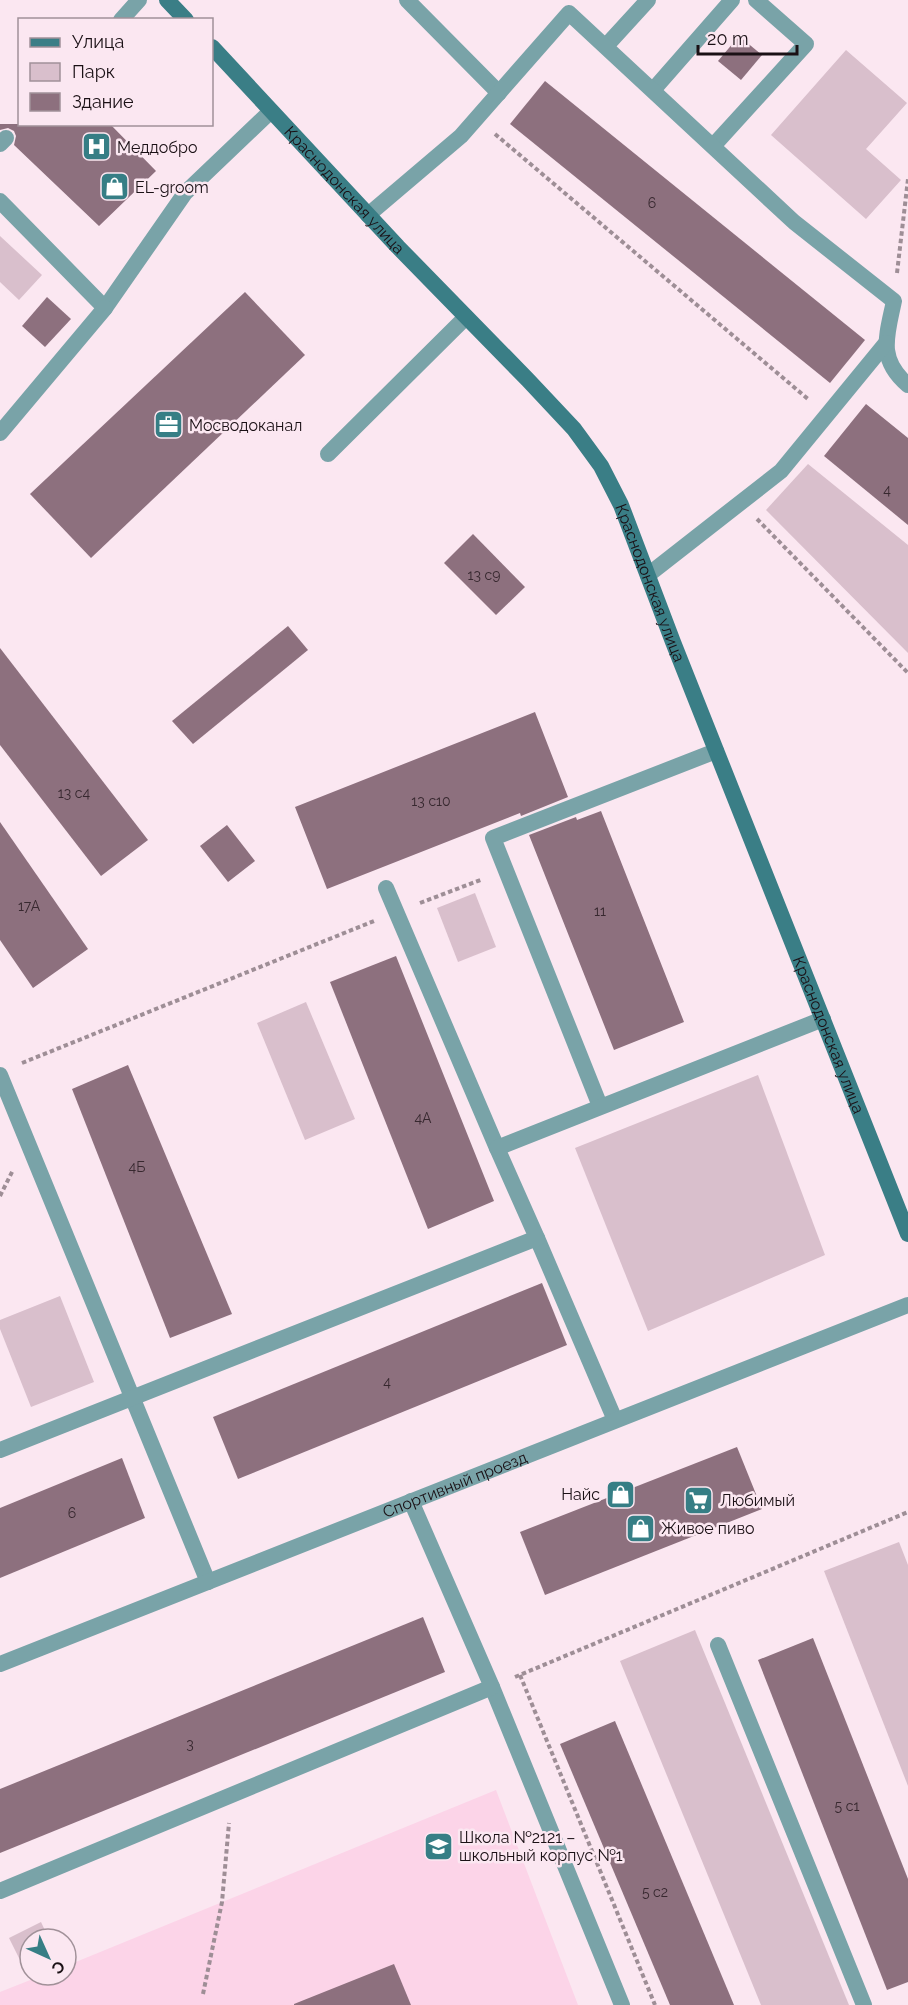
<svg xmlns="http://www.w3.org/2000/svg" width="908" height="2005" font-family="Raleway,sans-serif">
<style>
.built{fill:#fcd4e8}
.green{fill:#d9bfcc}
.building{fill:#8d707e}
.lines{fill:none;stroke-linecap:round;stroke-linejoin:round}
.path{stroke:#9e8e96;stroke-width:4;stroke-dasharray:4.5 3;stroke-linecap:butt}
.service{stroke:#79a3a8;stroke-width:16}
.minor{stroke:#79a3a8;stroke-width:16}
.secondary{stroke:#3a7e86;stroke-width:16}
.labels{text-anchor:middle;stroke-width:5;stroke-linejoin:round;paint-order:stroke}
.number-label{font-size:14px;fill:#37282f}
.poi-label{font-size:16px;fill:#1a1015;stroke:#fbe7f1;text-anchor:start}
.street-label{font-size:16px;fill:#1a1015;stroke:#fbe7f1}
</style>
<rect width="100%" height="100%" fill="#fbe7f1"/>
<polygon class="built" points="496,1790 578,2005 0,2005 0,1992 43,1975 66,1975 66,1966"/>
<g class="green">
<polygon points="846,50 907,103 866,149 901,180 866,219 771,135"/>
<polygon points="0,236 42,275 19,300 0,282"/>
<polygon points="808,464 908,545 908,653 766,510"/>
<polygon points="475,893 496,947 458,962 437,908"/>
<polygon points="306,1002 355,1119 305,1140 257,1023"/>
<polygon points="758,1075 825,1255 648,1331 575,1148"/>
<polygon points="60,1296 94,1382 31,1407 0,1329 0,1320"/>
<polygon points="899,1542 908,1565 908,1786 824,1571"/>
<polygon points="695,1630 849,2005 761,2005 620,1661"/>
<polygon points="41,1922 49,1939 30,1939 30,1960 22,1964 9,1938"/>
</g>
<g class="building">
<polygon points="739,36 762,55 741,80 718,61"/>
<polygon points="545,81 865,340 830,383 510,124"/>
<polygon points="0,124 110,124 156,171 99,226 14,145 16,136 14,131 8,128 0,130"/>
<polygon points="245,292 305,355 91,558 30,494"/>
<polygon points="47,297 71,319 45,347 22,326"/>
<polygon points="866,404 908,438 908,525 824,456"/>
<polygon points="473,534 525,587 496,615 444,563"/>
<polygon points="288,626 308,650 193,744 172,721"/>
<polygon points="0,648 148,840 101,876 0,745"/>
<polygon points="535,712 568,797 521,816 520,813 327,889 295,807"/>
<polygon points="601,811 684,1022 614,1050 529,835 576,817 577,820"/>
<polygon points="0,822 88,949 33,988 0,940"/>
<polygon points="227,825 255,861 228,882 200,846"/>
<polygon points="396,956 494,1201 428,1229 330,982"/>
<polygon points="128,1065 232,1314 170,1338 72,1089"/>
<polygon points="542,1283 567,1345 238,1479 213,1417"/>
<polygon points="737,1447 762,1509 545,1595 520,1532"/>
<polygon points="122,1458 145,1518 0,1578 0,1508"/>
<polygon points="423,1617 445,1672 0,1853 0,1789"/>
<polygon points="813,1638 908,1879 908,1982 887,1990 758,1660"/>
<polygon points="615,1721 734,2005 670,2005 560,1744"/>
<polygon points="394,1964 411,2005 294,2005 294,2004"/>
</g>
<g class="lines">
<g class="path">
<polyline points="495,134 808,399"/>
<polyline points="897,273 908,179"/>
<polyline points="757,519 908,673"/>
<polyline points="420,903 483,879"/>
<polyline points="22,1063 374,921"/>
<polyline points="0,1196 13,1170"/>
<polyline points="520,1675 655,2005"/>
<polyline points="515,1677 908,1512"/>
<polyline points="203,1994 222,1902 229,1823"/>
</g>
<g class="service">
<polyline points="407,0 499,93"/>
<polyline points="121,20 139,0"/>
<polyline points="606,46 648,0"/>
<polyline points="654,89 732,0"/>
<polyline points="0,144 6,138"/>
<polyline points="714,145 806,44 756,0"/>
<polyline points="0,201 105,308 185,193 271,111"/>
<path d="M 368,215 L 461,136 L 569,13 L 794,222 L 894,301 C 887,335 877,359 908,385"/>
<polyline points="0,433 105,308"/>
<polyline points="328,454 466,317"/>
<polyline points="648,575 781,471 886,343"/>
<polyline points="386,888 497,1148"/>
<polyline points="0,1075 208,1582"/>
<polyline points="600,1106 493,838 716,751"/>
<polyline points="537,1238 615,1420"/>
<polyline points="0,1450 537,1238 497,1148 823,1019"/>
<polyline points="718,1645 864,2005"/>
<polyline points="492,1687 622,2005"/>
<polyline points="0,1891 492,1687 411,1501"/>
</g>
<path class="minor" id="s1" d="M 0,1664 L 908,1305"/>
<g class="secondary">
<polyline points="167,0 186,20"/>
<path id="s2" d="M 212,47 L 398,247 L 528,380 L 574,429 L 601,466 L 621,505 L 673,642 L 908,1234"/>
</g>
</g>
<defs>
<symbol id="hospital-square" viewBox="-11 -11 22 22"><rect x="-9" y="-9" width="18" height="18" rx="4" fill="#367e85" stroke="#fbe7f1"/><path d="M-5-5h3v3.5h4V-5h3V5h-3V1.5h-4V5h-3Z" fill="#fff"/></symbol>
<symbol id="shop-square" viewBox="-11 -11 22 22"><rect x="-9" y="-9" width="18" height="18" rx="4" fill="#367e85" stroke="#fbe7f1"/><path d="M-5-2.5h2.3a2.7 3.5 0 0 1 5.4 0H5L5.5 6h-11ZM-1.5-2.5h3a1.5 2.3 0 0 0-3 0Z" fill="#fff"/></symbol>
<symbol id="office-square" viewBox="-11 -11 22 22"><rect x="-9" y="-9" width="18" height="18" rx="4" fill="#367e85" stroke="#fbe7f1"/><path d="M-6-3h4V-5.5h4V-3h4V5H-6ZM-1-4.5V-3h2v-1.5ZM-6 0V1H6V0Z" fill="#fff"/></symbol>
<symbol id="supermarket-square" viewBox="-11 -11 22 22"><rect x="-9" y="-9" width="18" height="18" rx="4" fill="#367e85" stroke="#fbe7f1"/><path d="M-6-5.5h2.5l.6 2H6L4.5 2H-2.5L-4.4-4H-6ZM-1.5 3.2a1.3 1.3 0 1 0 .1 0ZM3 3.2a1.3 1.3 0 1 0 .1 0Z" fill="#fff"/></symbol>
<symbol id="school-square" viewBox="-11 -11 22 22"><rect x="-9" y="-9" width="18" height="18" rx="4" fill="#367e85" stroke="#fbe7f1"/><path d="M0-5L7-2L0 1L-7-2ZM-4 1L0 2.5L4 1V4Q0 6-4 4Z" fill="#fff"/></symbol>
</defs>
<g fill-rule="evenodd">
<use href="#hospital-square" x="80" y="130" width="33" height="33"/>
<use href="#shop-square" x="98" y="170" width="33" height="33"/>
<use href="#office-square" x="152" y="408" width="33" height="33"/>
<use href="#shop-square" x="604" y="1478" width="33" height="33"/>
<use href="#supermarket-square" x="682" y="1484" width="33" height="33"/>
<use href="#shop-square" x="624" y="1512" width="33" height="33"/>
<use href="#school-square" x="422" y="1830" width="33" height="33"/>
</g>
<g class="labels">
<g class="number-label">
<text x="652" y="208">6</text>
<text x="887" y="495">4</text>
<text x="484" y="580">13 с9</text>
<text x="74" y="798">13 с4</text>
<text x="431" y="806">13 с10</text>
<text x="29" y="911">17А</text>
<text x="600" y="916">11</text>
<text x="423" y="1123">4А</text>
<text x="137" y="1172">4Б</text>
<text x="387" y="1387">4</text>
<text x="72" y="1518">6</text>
<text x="190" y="1749">3</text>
<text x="847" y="1811">5 с1</text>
<text x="655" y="1897">5 с2</text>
</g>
<g class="poi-label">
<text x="117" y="153">Меддобро</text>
<text x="135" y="193">EL-groom</text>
<text x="189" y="431">Мосводоканал</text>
<text x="600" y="1500" text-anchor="end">Найс</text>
<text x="720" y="1506">Любимый</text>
<text x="661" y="1534">Живое пиво</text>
<text x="459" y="1843">Школа №2121 –<tspan x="459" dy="18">школьный корпус №1</tspan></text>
</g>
<g class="street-label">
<text dy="6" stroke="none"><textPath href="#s2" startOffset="195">Краснодонская улица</textPath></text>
<text dy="6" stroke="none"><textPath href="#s2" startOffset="699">Краснодонская улица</textPath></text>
<text dy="6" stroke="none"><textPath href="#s2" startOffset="1185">Краснодонская улица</textPath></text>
<text dy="6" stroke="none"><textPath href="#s1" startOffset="489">Спортивный проезд</textPath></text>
</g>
</g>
<rect x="18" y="18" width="195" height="108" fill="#fbe7f1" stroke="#a19199" stroke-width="1.5"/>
<rect x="30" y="38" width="30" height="9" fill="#3a7e86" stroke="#a19199" stroke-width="1.5"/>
<text x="72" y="48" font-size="18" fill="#1a1015">Улица</text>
<rect x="30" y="63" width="30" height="18" fill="#d9bfcc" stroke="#a19199" stroke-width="1.5"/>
<text x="72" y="78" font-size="18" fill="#1a1015">Парк</text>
<rect x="30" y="93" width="30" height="18" fill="#8d707e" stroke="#a19199" stroke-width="1.5"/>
<text x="72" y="108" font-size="18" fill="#1a1015">Здание</text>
<g transform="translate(48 1957) rotate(135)"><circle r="28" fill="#fbe7f1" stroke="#a19199" stroke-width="1.5"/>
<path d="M0-4.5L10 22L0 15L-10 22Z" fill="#367e85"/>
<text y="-9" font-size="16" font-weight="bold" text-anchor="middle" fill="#1a1015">С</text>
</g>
<path d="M698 45v9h99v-9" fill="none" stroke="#1a1015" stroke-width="3"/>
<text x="707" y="45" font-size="18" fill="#1a1015" stroke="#fbe7f1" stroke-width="4.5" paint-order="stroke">20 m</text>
</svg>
